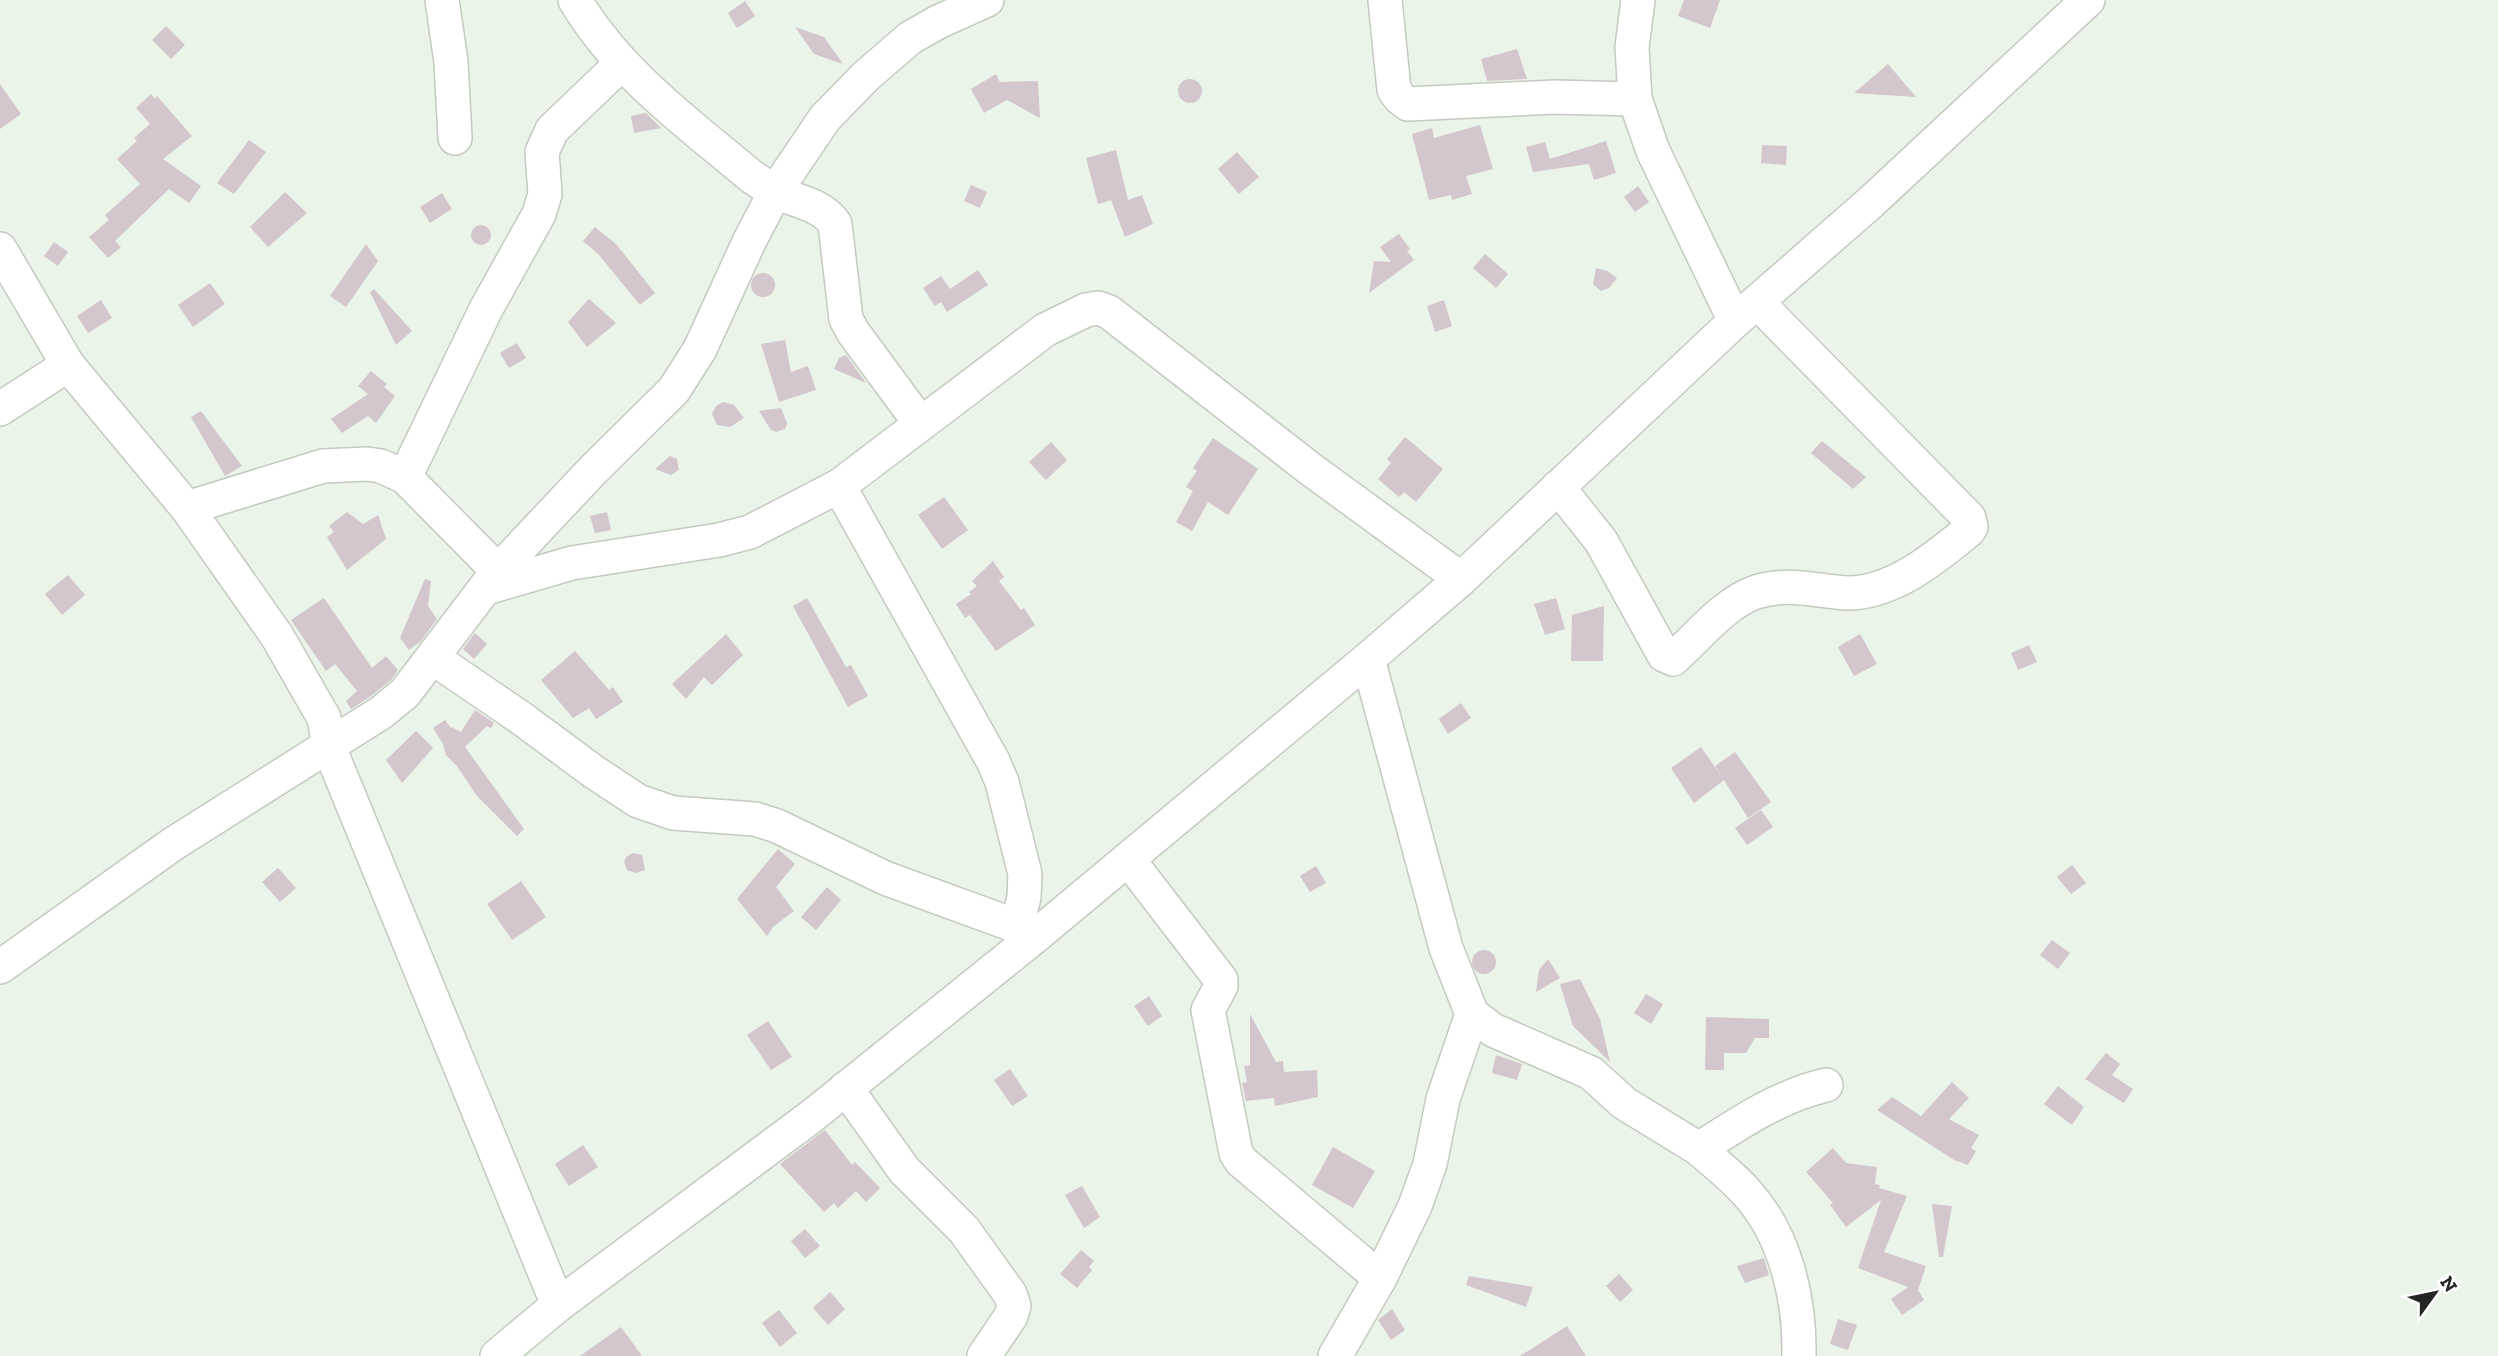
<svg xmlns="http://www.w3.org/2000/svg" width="2498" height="1356" font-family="'Zilla Slab',serif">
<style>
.building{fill:#d3c6cc}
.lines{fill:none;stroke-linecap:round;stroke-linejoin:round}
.minor-casing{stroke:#c3cbc0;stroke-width:36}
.minor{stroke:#fff;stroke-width:33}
</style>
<rect width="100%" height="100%" fill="#ebf4e9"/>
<g class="building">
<polygon points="1684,0 1720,0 1710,28 1678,16"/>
<polygon points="745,1 755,16 737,28 728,13"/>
<polygon points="166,26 185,45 171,59 152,40"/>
<polygon points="795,27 824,37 843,64 814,54"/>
<polygon points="1517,49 1527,79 1487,81 1481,59"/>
<polygon points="1888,64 1916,97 1854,93"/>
<polygon points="996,74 1000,82 1038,81 1040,118 1007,100 984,113 971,89"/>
<circle cx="1190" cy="91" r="12"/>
<polygon points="0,84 21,114 0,129"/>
<polygon points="151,94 155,99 157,96 192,136 163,159 201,186 189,203 169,189 115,241 121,247 108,258 89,237 109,220 105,215 140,184 117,159 137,141 134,138 150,124 136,108"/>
<polygon points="646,113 661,128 634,133 631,116"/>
<polygon points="1480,125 1493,169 1466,176 1472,194 1452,200 1451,195 1429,200 1412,134 1432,128 1434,138"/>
<polygon points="249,140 266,152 234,194 217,183"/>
<polygon points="1606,141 1616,173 1594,180 1589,164 1533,172 1526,147 1545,142 1550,159"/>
<polygon points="1762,145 1787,146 1786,165 1761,163"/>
<polygon points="1116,150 1128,200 1142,195 1153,224 1125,237 1111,200 1098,204 1086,158"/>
<polygon points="1237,152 1259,177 1239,194 1218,169"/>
<polygon points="971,185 987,192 980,208 964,201"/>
<polygon points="1638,186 1649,202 1635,212 1624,197"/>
<polygon points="285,192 307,213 268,247 250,227"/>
<polygon points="442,193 452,209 430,223 420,207"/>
<circle cx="481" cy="235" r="10"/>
<polygon points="595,227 616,244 655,293 640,305 599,255 583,241"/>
<polygon points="1399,234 1410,249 1407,251 1414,260 1369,293 1374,261 1391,262 1380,247"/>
<polygon points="54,242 68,252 58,266 44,256"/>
<polygon points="366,244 378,261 346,307 330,296"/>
<polygon points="1485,254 1508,274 1496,288 1473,268"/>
<polygon points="1596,268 1607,271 1617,278 1609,288 1601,291 1593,284"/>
<polygon points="978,270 988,285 947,312 941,302 935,306 923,288 941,276 950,289"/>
<circle cx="763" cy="285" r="12"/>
<polygon points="210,283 225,304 193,327 178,305"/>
<polygon points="374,289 412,331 396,345 370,292"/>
<polygon points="589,299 616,323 587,347 568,322"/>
<polygon points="101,300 112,318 88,333 77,316"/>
<polygon points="1444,300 1452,326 1435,332 1427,306"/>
<polygon points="785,340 791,372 808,366 816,390 779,402 761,344"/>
<polygon points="517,343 526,358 509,368 500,353"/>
<polygon points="846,355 866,383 834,369 839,358"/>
<polygon points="371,371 387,384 384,387 395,396 376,423 368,416 342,433 331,419 368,394 358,386"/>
<polygon points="723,402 734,405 744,418 730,427 717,425 712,414 716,406"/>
<polygon points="781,408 787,423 785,429 776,432 771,430 759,411"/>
<polygon points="201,411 242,466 225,476 191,417"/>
<polygon points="1405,437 1443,469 1416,502 1404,492 1399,497 1378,479 1391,463 1387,459"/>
<polygon points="1213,438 1258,469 1228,515 1208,502 1192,531 1176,522 1193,491 1186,487 1197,471 1193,468"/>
<polygon points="1822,441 1866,477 1853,489 1811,453"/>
<polygon points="1051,442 1067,460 1046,480 1029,462"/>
<polygon points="670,456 677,459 679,470 671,475 655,469"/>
<polygon points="944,497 968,530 942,549 918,515"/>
<polygon points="347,512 363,524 378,515 386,539 347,570 327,537 334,532 329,526"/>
<polygon points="607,512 611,530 595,533 590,516"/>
<polygon points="993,561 1004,577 999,581 1021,610 1024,608 1035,625 996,651 970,615 965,618 956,604 971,594 969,592 977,586 972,581"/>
<polygon points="68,575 85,595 62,615 45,594"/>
<polygon points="425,579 431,581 428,606 437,619 421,641 409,650 400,638"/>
<polygon points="324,598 372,668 386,656 398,670 391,680 371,696 351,709 346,701 357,691 335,664 326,671 291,620"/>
<polygon points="807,598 846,667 851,665 868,696 848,707 793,606"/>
<polygon points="1556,598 1565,629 1545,635 1534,604"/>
<polygon points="1604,606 1603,661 1571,661 1572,615"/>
<polygon points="475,633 487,644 474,659 463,649"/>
<polygon points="726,634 743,655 712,685 704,677 686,699 672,684"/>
<polygon points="1860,634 1877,664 1854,676 1838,647"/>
<polygon points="2029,645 2037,662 2018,670 2011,653"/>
<polygon points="575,651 609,690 613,687 623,702 596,719 589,708 573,718 541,680"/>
<polygon points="1461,703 1471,718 1448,734 1439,719"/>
<polygon points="475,710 494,723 491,728 487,726 465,747 524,829 517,836 477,796 457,766 446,755 443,744 433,728 445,720 451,728 452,727 461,732"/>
<polygon points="416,731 433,748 402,783 386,760"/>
<polygon points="1701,747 1724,780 1694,803 1671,768"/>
<polygon points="1735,752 1771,802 1748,818 1715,766"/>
<polygon points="1761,810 1773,827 1747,845 1735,828"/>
<polygon points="778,849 795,864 776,887 794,911 773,927 767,936 737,899"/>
<polygon points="633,853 642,855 645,870 636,873 627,870 624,862 626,857"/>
<polygon points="2072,865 2086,883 2071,894 2057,877"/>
<polygon points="1316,866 1326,883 1310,892 1300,876"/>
<polygon points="278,868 296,888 280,902 262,882"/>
<polygon points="521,881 546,917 512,940 487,904"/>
<polygon points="827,887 841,900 816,930 801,917"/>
<polygon points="2052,940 2070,953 2058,969 2040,955"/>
<circle cx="1484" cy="962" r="12"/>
<polygon points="1548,959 1560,978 1536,992 1539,970"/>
<polygon points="1580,979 1600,1019 1610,1062 1573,1026 1560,984"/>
<polygon points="1646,994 1663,1004 1651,1024 1634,1013"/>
<polygon points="1149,996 1162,1016 1148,1026 1134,1006"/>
<polygon points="1250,1014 1276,1062 1283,1061 1284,1072 1317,1070 1318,1097 1275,1106 1274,1098 1246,1101 1242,1083 1247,1082 1244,1066 1250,1065"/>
<polygon points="1706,1017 1769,1019 1769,1038 1755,1038 1746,1053 1724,1053 1724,1070 1705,1070"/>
<polygon points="768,1021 792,1057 771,1070 747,1035"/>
<polygon points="2106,1053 2120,1064 2112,1075 2133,1089 2124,1103 2085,1079"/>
<polygon points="1496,1055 1522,1064 1517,1080 1492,1073"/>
<polygon points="1010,1069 1028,1096 1012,1106 994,1080"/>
<polygon points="1952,1082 1969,1098 1949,1119 1979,1135 1971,1148 1976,1151 1968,1165 1954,1160 1877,1110 1892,1097 1921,1116"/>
<polygon points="2058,1086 2084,1107 2072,1125 2044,1104"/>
<polygon points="825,1130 852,1165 855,1162 880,1188 866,1202 856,1191 838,1208 834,1203 824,1212 780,1164"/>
<polygon points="583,1145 598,1167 569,1186 555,1164"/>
<polygon points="1333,1147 1375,1171 1353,1208 1312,1185"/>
<polygon points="1833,1148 1846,1163 1877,1167 1875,1184 1880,1185 1879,1188 1907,1196 1884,1252 1926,1266 1918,1290 1924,1300 1902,1315 1891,1299 1908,1287 1858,1268 1881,1200 1846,1227 1830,1205 1833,1203 1806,1172"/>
<polygon points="1082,1186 1100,1217 1084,1228 1065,1195"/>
<polygon points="1932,1204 1952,1206 1943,1257 1939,1257"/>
<polygon points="805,1229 820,1246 805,1258 791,1241"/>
<polygon points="1081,1250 1094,1261 1089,1267 1092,1270 1077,1288 1060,1274"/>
<polygon points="1764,1258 1769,1275 1745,1283 1737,1266"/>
<polygon points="1619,1274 1633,1290 1620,1302 1606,1286"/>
<polygon points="1469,1276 1533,1287 1526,1307 1466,1285"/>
<polygon points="830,1292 845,1309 828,1325 813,1308"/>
<polygon points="1392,1309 1405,1330 1391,1340 1378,1320"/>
<polygon points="779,1310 797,1333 780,1347 762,1323"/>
<polygon points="1838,1319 1857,1325 1848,1350 1830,1344"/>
<polygon points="1567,1326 1586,1356 1520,1356"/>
<polygon points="621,1327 642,1356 580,1356"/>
</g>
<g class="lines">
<defs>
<g id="minor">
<polyline points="442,0 451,62 455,138"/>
<path d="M 575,0 C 617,72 689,124 752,177 C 760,182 768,188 776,192 C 797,202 822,204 835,224 L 846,319 L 853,332 L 920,423"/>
<polyline points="1385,0 1394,90 1400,98 1408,104 1555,97 1635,99"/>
<polyline points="1638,0 1632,47 1635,99 1653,151 1735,321"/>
<polyline points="0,249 68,365 187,508 277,636 324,718 329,747 558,1305"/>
<polyline points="0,409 68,365"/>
<polyline points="405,477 486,309 539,214 545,194 542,152 552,130 622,63"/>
<polyline points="839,486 993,761 1002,782 1025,874 1024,897 1017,926"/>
<path d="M 1558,487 L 1601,541 L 1664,655 L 1673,659 C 1698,637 1724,603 1756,592 C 1788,582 1814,591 1846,593 C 1892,594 1935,558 1968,531 L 1971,527 L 1969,518 L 1757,302"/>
<polyline points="187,508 323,466 367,464 381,466 405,477 498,571"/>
<polyline points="486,588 572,563 719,540 750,532 839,486 1045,330 1086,310 1098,308 1109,312 1309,468 1461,579"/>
<polyline points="433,658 521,718 594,772 638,801 673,813 755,819 777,826 885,878 1038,934"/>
<polyline points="1368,659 1446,948 1472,1014"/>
<polyline points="1128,859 1221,980 1221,986 1208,1010 1236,1153 1241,1161 1380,1278"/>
<polyline points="0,967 173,844 382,712 405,693 498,571 593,470 674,390 700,349 749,242 775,192 825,118 866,76 910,38 938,22 987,0"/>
<polyline points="846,1088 904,1170 964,1230 1010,1294 1014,1306 1011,1316 984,1356"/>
<polyline points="497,1356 558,1305 812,1116 1038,934 1368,659 1461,579 1735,321 1871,202 2088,0"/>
<polyline points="1335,1356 1380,1278 1415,1206 1430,1164 1443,1099 1472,1014 1493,1030 1591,1073 1624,1103 1699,1149"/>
<path d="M 1799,1356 C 1800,1300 1786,1236 1747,1193 C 1733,1177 1715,1163 1699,1149 C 1739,1123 1779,1096 1826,1085"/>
</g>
</defs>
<use href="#minor" class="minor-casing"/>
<use href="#minor" class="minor"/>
</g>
<g transform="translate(2435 1293) rotate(57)" stroke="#ffffff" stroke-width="5" paint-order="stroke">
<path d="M0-5L12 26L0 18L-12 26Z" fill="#232723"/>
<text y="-10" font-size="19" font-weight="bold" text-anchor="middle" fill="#232723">N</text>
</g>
</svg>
